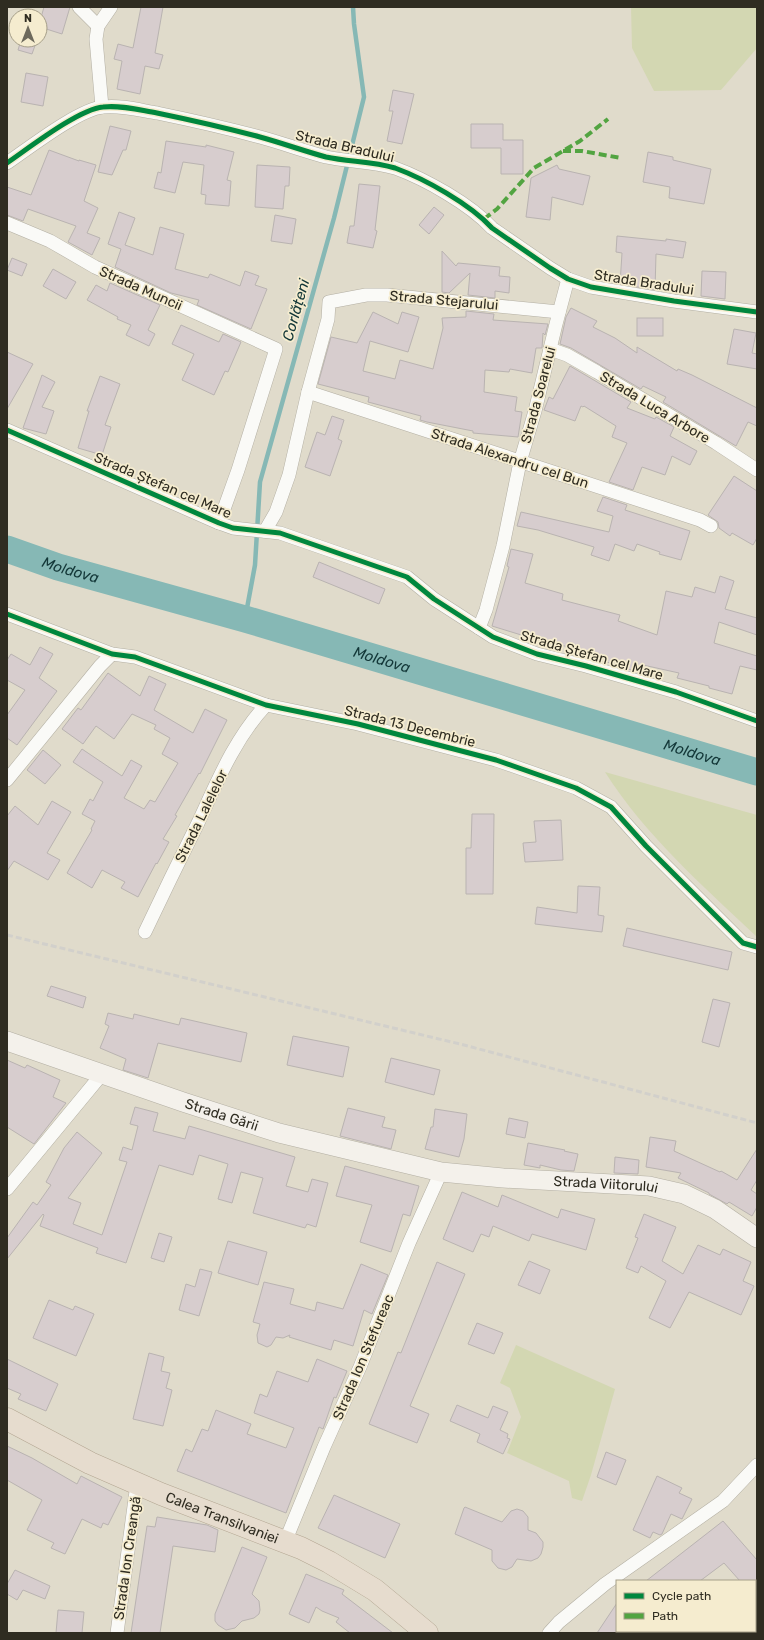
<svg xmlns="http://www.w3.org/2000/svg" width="764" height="1640" font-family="Rubik,sans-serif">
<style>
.green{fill:#d3d7b2}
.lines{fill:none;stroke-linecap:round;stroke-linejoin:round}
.stream{stroke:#86b8b5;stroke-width:4.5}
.river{stroke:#86b8b5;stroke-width:27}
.building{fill:#d7cdce;stroke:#b9b3b1}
.street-casing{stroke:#b3afa3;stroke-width:14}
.secondary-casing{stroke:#b3afa3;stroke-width:20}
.highway-casing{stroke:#b3a692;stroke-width:23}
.street{stroke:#fafaf7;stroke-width:13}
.secondary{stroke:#f4f1eb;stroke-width:19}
.highway{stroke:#e6dcce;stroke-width:22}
.rail{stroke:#d2d0cb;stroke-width:3;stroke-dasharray:6 3;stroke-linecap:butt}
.quiet{stroke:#52a441;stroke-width:4;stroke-dasharray:8 4;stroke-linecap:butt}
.cycleway-casing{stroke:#f5eccf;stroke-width:8}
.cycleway{stroke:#00873e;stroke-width:5}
.labels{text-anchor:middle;stroke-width:3.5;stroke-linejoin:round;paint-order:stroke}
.street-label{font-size:14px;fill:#2f2c21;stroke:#f5eccf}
.water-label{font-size:15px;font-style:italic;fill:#133738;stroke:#f5eccf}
</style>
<rect width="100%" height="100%" fill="#e0dbcb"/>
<g class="green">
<polygon points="631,7 757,7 757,48 721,90 654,91 632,48"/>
<path d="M 605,772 L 757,815 L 757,937 C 704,887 644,834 605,772 Z"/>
<polygon points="516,1345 615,1389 591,1475 582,1501 572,1498 569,1481 507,1453 521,1417 510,1388 500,1383"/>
</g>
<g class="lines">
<polyline class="stream" points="245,619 255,565 260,482 334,218 364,97 354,24 353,7"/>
<path class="river" id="s1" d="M 7,549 L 58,567 L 245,619 L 757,772"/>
</g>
<g class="building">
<polygon points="44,7 70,7 62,34 40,27 40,21"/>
<polygon points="141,7 163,7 155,53 163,55 159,69 145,66 140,94 117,89 122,61 114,59 118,44 133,48"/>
<polygon points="21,40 37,40 32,54 18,50"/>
<polygon points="26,73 48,77 43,106 21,102"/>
<polygon points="393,90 414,94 402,144 387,141 393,111 389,111"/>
<polygon points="471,124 503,124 503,140 523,140 523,174 501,174 501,148 471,148"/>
<polygon points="110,126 131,131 126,150 123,150 112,175 98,172"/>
<polygon points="166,141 206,147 206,145 234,152 227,180 231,181 229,206 205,204 206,195 201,194 204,165 183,162 175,193 154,188 158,172 161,173"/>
<polygon points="49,150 79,161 79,160 96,165 84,201 98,208 87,233 100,238 92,255 68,242 76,226 28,209 23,221 7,215 7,187 31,195"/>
<polygon points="648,152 673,157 673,160 711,169 704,204 669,198 670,187 643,182"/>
<polygon points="257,165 290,167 289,186 285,186 283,209 255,207"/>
<polygon points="557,165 559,169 590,176 583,205 552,197 550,220 526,217 531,178"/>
<polygon points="359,184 380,186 375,230 377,231 373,248 347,243 350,226 354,226"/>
<polygon points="434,207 444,215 429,234 419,225"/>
<polygon points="119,212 135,218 125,245 153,255 160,227 184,234 175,269 208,278 210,274 240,286 245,271 259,276 255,285 267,289 251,329 197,305 199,300 171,293 115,267 121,249 108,244"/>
<polygon points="275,215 296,219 292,244 271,241"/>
<polygon points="617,236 666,241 666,239 686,242 683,258 656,254 655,290 620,284 622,253 616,252"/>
<polygon points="442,251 456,266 458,263 500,267 499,276 510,277 509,293 495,291 495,298 468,295 470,273 449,293 442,292"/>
<polygon points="12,258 27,264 22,276 7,270"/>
<polygon points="53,269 76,282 66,299 43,286"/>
<polygon points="702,271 726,272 725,299 701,296"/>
<polygon points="110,283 160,305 148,330 155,334 149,346 126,335 131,325 117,319 118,317 87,300 96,285 107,291"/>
<polygon points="571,308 597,321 593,327 615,338 637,353 637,347 677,371 678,369 692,375 757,408 757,426 748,422 736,446 663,402 666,397 643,386 641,389 571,348 560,344 566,317"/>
<polygon points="466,311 494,314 493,320 548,324 545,335 543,333 542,348 536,348 532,373 510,369 509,372 485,370 484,392 517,397 515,411 522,412 518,437 473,433 473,431 427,422 420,420 421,416 368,402 369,397 318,384 331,337 357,343 373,312 398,324 402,312 419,317 408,352 370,341 363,371 395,379 400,360 433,369 443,328 442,318 466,317"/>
<rect x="637" y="318" width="26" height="18"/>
<polygon points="181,325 219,342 223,334 241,342 228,372 225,371 214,395 182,380 194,354 172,344"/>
<polygon points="734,329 756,333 752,353 757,354 757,369 727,364"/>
<polygon points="7,352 33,364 7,409"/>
<polygon points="570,366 631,402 627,408 655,419 656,417 674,427 670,436 697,451 690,465 672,456 665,475 642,467 633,490 609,482 627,443 612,437 616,426 584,406 583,407 581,406 575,421 544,410 549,397 553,399"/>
<polygon points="42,375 55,382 42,407 54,411 46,434 23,428"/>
<polygon points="100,376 120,384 105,425 111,427 102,455 78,448 89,411 87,411"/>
<polygon points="332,416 344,420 338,439 342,441 330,476 305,467 317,432 325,435"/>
<polygon points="734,476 757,491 757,538 753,545 732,533 730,536 719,528 718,522 708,515"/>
<polygon points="603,497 627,505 625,510 690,531 681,560 659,554 660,552 637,544 634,551 615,544 609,561 591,555 594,547 538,530 517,526 521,512 609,532 613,516 597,511"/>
<polygon points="511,549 533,554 525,583 563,594 562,600 620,615 618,621 657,635 666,591 692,597 695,587 715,593 720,576 734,581 725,609 757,618 757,635 719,622 714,643 757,656 757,670 740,666 732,694 709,688 709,686 677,678 679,673 643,665 640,673 607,662 607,663 583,656 585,650 544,642 492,626 509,567 507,566"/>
<polygon points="319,562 385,589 379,604 313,577"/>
<polygon points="40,647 53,654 39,678 57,691 17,745 7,738 7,715 25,690 7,680 7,660 11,654 30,665"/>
<polygon points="108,673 140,696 149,676 166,684 154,710 193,733 205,709 227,720 200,774 199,773 175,815 177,816 163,839 169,842 157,864 156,863 138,897 121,888 125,882 102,870 92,888 67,873 92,830 91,829 95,821 82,814 90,799 93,801 103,782 73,762 82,749 122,776 131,760 142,766 124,798 144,809 150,800 155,802 178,763 162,754 170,738 154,729 156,725 132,714 114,739 96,726 83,744 62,729 78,708 81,710"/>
<polygon points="43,750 61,765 45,784 27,770"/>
<polygon points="52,801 71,812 47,853 60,860 48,880 14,861 7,871 7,816 15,806 38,825"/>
<polygon points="472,814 494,814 493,894 466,894 466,848 471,848"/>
<polygon points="561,820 563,860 525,862 523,843 536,842 534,821"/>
<polygon points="578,886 600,887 598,915 604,916 602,932 535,924 537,907 577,913"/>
<polygon points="627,928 732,952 728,970 623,946"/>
<polygon points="51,986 86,997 83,1008 47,996"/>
<polygon points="713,999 730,1003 719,1047 702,1042"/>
<polygon points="108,1013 133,1019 134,1014 179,1025 181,1018 247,1033 241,1062 158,1043 148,1078 123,1070 126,1059 100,1048 109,1026 105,1024"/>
<polygon points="293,1036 349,1047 343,1077 287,1065"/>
<polygon points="391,1058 440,1070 434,1095 385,1082"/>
<polygon points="7,1060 25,1068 27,1065 60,1080 53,1097 66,1103 34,1144 7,1127"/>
<polygon points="135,1107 158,1113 153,1131 185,1139 189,1126 295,1157 286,1186 308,1192 312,1179 328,1183 316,1227 307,1224 305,1228 253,1213 263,1178 241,1172 232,1203 218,1199 228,1164 199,1155 193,1175 159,1165 126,1263 96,1253 98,1248 40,1226 44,1215 43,1214 7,1259 7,1238 33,1202 37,1205 51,1185 46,1182 64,1148 77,1132 102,1153 68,1198 81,1203 73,1224 102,1235 127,1162 119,1160 123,1147 132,1150 138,1126 130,1124"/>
<polygon points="348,1108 385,1117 382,1127 396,1130 391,1149 340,1136"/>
<polygon points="435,1109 467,1114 464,1139 459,1157 425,1149 431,1127 433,1127"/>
<polygon points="509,1118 528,1122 525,1138 506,1134"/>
<polygon points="650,1137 676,1141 674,1151 720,1172 721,1171 737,1180 757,1149 757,1180 751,1190 757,1194 757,1207 752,1216 729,1202 727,1204 709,1194 709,1193 678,1178 681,1173 646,1167"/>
<polygon points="528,1143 565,1150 564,1151 578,1154 574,1171 561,1170 540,1165 540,1168 524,1165"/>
<polygon points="615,1157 639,1160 638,1174 614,1173"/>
<polygon points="345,1166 419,1186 410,1216 403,1214 391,1252 360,1242 372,1205 336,1196"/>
<polygon points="462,1192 498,1207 502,1195 558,1218 561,1209 595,1219 586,1250 532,1234 529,1241 493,1226 489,1237 481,1234 473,1252 443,1239"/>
<polygon points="644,1214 676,1227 662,1261 683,1274 698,1245 720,1255 723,1249 751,1262 743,1281 754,1286 741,1315 689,1292 670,1328 649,1318 666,1281 641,1266 638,1273 626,1268 638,1238 635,1237"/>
<polygon points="159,1233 172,1237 164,1262 151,1258"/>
<polygon points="228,1241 267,1252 258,1285 218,1273"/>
<polygon points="529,1261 550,1270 540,1294 518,1285"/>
<polygon points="437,1262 465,1274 410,1406 429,1414 417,1443 369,1424 398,1352 401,1353"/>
<polygon points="361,1264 388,1275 372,1314 364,1310 353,1346 334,1340 331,1350 289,1337 290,1335 283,1338 276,1337 271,1345 267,1347 258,1343 257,1335 260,1324 253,1322 264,1282 294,1289 290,1304 315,1311 317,1302 343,1309"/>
<polygon points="200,1269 212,1272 199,1316 179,1310 186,1284 195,1287"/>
<polygon points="49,1300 73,1310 75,1306 94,1314 76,1356 33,1338"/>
<polygon points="477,1323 503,1333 494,1354 468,1344"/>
<polygon points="149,1353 164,1357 161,1371 170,1373 166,1388 172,1390 163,1426 133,1419"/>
<polygon points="7,1359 58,1384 46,1411 18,1399 21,1394 7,1388"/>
<polygon points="317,1359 347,1371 336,1398 334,1397 323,1429 319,1427 286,1513 177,1471 186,1449 192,1452 202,1429 208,1431 216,1410 251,1424 247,1434 286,1448 294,1428 254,1413 260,1394 267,1397 277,1371 308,1382"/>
<polygon points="457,1405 488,1418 493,1406 508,1412 500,1430 508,1434 507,1438 510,1439 503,1454 477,1442 480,1434 450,1421"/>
<polygon points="7,1446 32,1458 77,1484 81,1476 122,1497 108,1525 103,1523 101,1528 82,1519 65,1554 51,1548 54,1543 27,1530 42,1500 7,1480"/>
<polygon points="606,1452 626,1460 616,1485 597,1477"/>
<polygon points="657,1476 682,1488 679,1493 692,1499 682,1519 671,1514 662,1534 660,1535 653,1532 650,1538 633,1530"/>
<polygon points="334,1495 400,1524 385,1558 318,1528"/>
<polygon points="465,1507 502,1522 511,1511 517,1509 523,1511 528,1517 528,1530 536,1533 543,1542 543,1547 541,1554 538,1558 531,1561 517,1559 512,1567 506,1570 498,1568 492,1561 492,1550 455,1534 464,1508"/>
<polygon points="157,1517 207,1525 218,1530 215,1552 173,1546 160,1633 131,1633 147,1526 155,1527"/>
<polygon points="723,1521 757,1560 757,1581 740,1581 724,1563 700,1581 646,1581"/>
<polygon points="242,1547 267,1557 252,1594 259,1601 260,1610 259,1614 254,1618 242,1621 235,1628 226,1630 218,1625 215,1621 215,1614"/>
<polygon points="15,1570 50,1586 45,1599 23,1590 17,1600 7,1594 7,1584"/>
<polygon points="306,1574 344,1590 342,1594 393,1633 350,1633 336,1622 339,1618 322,1611 316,1607 309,1623 289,1614"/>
<polygon points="617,1603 617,1633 597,1633"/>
<polygon points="58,1610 84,1612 82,1633 56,1633"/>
</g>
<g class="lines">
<defs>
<g id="street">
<polyline points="79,7 98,26"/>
<polyline points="102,107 96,39 98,26 111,7"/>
<path d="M 7,163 C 29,148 79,109 103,107 C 121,105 139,110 157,113 C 191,120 226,128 260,137 C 282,143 304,151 326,157 C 349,162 372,161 395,168 C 425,179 470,204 492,228 L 550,268 L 568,279 L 591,287 L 674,301 L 757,312"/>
<polyline points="7,223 50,241 95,267 276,349 238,470 219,523"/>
<polyline points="550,349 567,355 597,372 716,443 757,470"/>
<polyline points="308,392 700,520 711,526"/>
<polyline points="7,430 219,523 233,528 280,533 407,577 434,599 493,637 537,654 586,666 676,692 757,721"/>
<polyline points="265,531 276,512 289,475 308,392 328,319 329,302 366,295 387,295 559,312"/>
<polyline points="7,614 112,654 135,657 266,705 358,724 496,760 576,788 611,807 646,846 743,943 757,947"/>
<polyline points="479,628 486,610 503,546 520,462 535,411 556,324 568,279"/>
<polyline points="7,780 100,666 112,654"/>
<path d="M 145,932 C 162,896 180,859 198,823 C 217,782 235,738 266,705"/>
<polyline points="7,1189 102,1074"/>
<polyline points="285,1542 324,1447 360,1367 409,1243 441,1172"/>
<polyline points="117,1633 137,1484"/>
<polyline points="549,1633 559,1622 605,1584 723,1501 757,1465"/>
</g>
<g id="secondary">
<path id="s2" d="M 7,1041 L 183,1102 L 279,1133 L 441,1172 L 503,1178 L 649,1186 L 684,1194 L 715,1209 L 757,1238"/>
</g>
<g id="highway">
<path id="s3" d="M 7,1419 L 90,1463 L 161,1494 L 301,1548 L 329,1562 L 375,1590 L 427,1633"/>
</g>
</defs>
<use href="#street" class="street-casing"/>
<use href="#secondary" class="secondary-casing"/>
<use href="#highway" class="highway-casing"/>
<use href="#street" class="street"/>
<use href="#secondary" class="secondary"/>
<use href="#highway" class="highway"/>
<polyline class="rail" points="7,935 464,1045 757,1123"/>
<g class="quiet">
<polyline points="563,151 582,151 621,158"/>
<polyline points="484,219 497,209 534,168 580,141 608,119"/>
</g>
<defs>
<g id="cycleway">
<path d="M 7,163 C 29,148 79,109 103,107 C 121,105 139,110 157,113 C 191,120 226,128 260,137 C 282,143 304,151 326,157 C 349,162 372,161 395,168 C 425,179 470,204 492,228 L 550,268 L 568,279 L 591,287 L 674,301 L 757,312"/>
<polyline points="7,430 219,523 233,528 280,533 407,577 434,599 493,637 537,654 586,666 676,692 757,721"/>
<polyline points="7,614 112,654 135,657 266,705 358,724 496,760 576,788 611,807 646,846 743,943 757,947"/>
</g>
</defs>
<use href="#cycleway" class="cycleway-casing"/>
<use href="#cycleway" class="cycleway"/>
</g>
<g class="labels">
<g class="street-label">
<text transform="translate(345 146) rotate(13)" y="5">Strada Bradului</text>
<text transform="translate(644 282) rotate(9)" y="5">Strada Bradului</text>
<text transform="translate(141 288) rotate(24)" y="5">Strada Muncii</text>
<text transform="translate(444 300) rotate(5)" y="5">Strada Stejarului</text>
<text transform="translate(538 395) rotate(-75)" y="5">Strada Soarelui</text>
<text transform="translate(655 407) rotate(31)" y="5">Strada Luca Arbore</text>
<text transform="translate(510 458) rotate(18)" y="5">Strada Alexandru cel Bun</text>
<text transform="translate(163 485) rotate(23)" y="5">Strada Ștefan cel Mare</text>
<text transform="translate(592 655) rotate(16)" y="5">Strada Ștefan cel Mare</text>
<text transform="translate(410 726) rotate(14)" y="5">Strada 13 Decembrie</text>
<text transform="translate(201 816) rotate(-64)" y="5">Strada Lalelelor</text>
<text dy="5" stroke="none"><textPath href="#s2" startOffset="227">Strada Gării</textPath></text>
<text dy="5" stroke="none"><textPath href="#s2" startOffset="619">Strada Viitorului</textPath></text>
<text transform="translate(363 1357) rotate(-67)" y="5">Strada Ion Stefureac</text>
<text dy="5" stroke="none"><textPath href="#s3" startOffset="237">Calea Transilvaniei</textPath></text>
<text transform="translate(127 1558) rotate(-82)" y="5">Strada Ion Creangă</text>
</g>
<g class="water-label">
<text transform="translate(296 310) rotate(-74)" y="5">Corlățeni</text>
<text dy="5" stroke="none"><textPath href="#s1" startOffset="67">Moldova</textPath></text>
<text dy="5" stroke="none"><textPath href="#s1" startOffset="391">Moldova</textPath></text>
<text dy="5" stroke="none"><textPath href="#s1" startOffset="715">Moldova</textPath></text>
</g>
</g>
<rect width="764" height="1640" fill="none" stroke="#2f2c21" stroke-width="16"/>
<rect x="616" y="1580" width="140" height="52" fill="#f5eccf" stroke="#a69f89"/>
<rect x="624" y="1593" width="20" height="6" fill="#00873e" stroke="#a69f89"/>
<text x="652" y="1600" font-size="12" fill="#2f2c21">Cycle path</text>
<rect x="624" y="1613" width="20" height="6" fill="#52a441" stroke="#a69f89"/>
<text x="652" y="1620" font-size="12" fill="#2f2c21">Path</text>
<g transform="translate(28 28)"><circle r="19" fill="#f5eccf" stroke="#a69f89"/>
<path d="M0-3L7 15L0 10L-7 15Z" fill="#6d695c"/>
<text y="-6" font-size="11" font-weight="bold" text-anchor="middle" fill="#2f2c21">N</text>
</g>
</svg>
